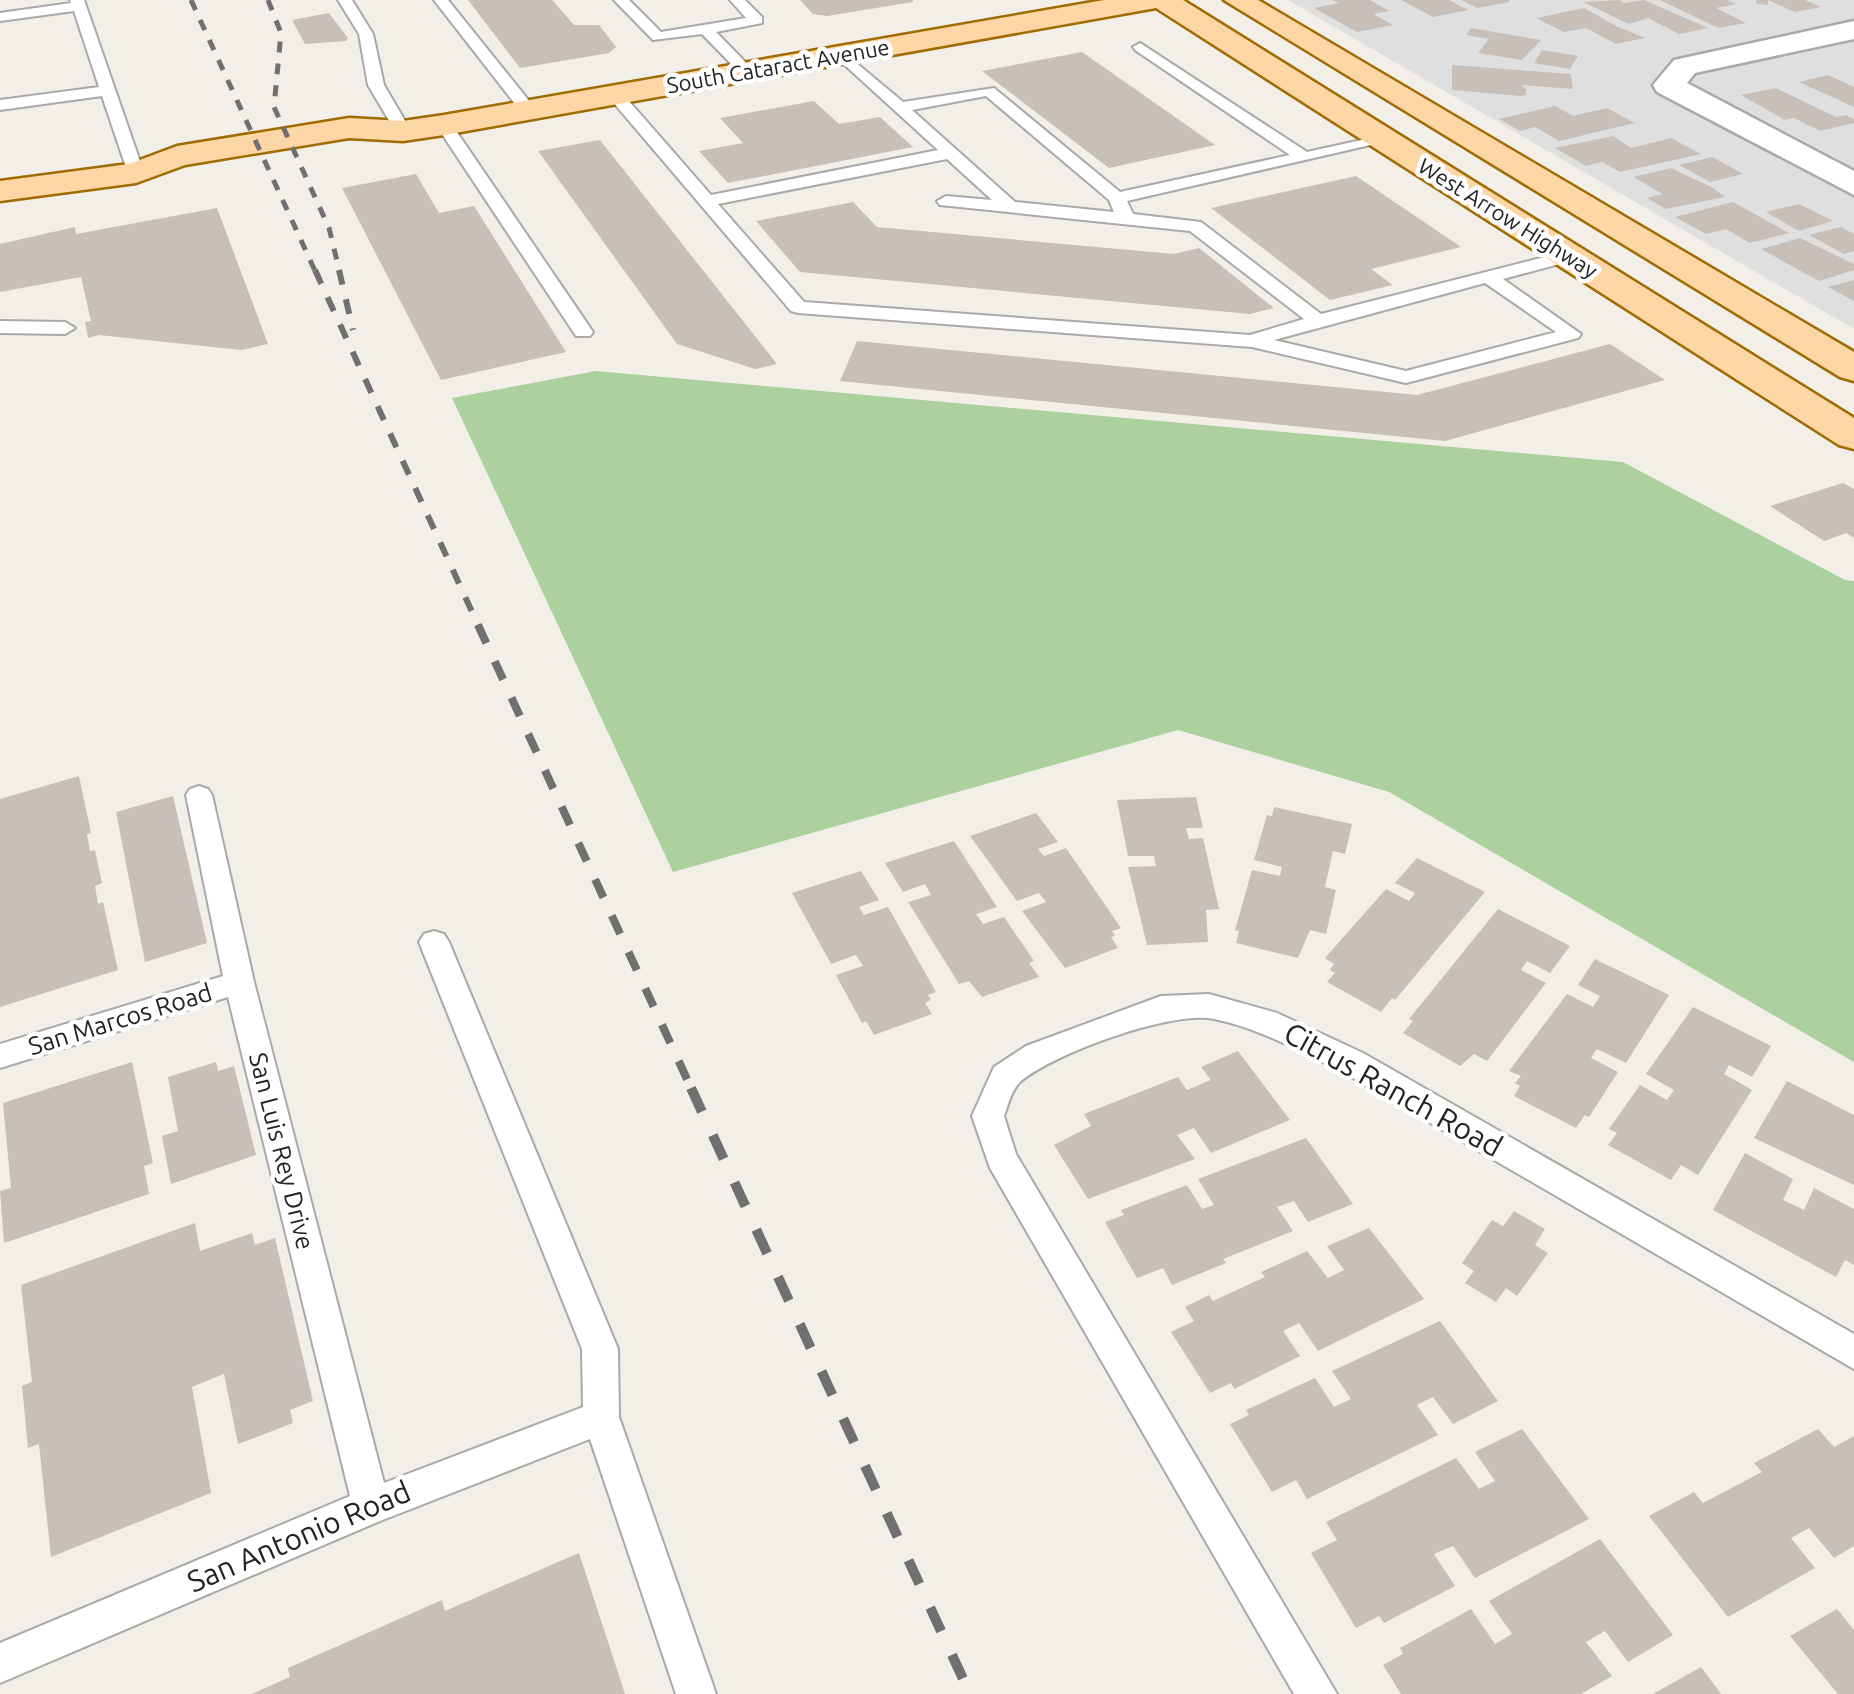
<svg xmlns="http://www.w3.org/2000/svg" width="1854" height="1694" font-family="Ubuntu,sans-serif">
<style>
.residential{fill:#e0dfdf}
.forest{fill:#add19e}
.building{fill:#c7bfb8}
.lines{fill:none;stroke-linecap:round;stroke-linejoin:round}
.lane-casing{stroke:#a9a9a9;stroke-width:4}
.street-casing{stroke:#a9a9a9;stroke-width:5}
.primary-casing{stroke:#a06b00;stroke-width:5}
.lane{fill:#fff;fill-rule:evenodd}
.street{fill:#fff;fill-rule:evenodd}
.primary{fill:#fcd6a4;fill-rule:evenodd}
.rail-far3{stroke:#707070;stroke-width:5;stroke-dasharray:11 11;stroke-linecap:butt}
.rail-far2{stroke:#707070;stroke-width:6;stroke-dasharray:15 15;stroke-linecap:butt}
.rail-far1{stroke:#707070;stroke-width:8;stroke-dasharray:20 20;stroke-linecap:butt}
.rail{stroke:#707070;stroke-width:10;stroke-dasharray:26 26;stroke-linecap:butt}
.labels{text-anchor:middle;stroke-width:9;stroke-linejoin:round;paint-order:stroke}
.far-street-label{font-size:22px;fill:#222;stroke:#fff}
.street-label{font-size:25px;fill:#222;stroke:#fff}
.near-street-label{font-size:30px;fill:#222;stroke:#fff}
</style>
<rect width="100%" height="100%" fill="#f2efe9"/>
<polygon class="residential" points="1288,0 1854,0 1854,329"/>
<polygon class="forest" points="596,371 1623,462 1845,580 1854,581 1854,1062 1389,792 1178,730 673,872 452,398"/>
<g class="building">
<polygon points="468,0 552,0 574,25 599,25 616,47 609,53 520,68"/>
<polygon points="800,0 913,0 913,2 827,16 813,14"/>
<polygon points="1333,0 1370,0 1389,11 1373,14 1393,25 1357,32 1314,8 1339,3"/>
<polygon points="1401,0 1449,0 1468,10 1433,17"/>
<polygon points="1461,0 1509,0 1509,2 1477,8"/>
<polygon points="1619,0 1625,3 1644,0 1708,28 1679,34 1648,18 1629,24 1583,2"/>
<polygon points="1660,0 1727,0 1736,4 1716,8 1746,23 1718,28"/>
<polygon points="1756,0 1805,0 1821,7 1795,12 1768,0 1768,5 1757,4"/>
<polygon points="1584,8 1616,26 1645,38 1616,44 1586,28 1564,32 1536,18"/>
<polygon points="329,13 348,38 346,41 305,44 292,20"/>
<polygon points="1471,28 1495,32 1541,40 1522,60 1478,53 1489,39 1466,35"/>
<polygon points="1542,50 1578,56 1570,69 1534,63"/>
<polygon points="1082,52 1215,145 1109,168 982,71"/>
<polygon points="1452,65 1571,74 1573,89 1521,85 1526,89 1526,95 1521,96 1452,90"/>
<polygon points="1828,75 1854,87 1854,107 1799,82"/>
<polygon points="1776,88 1836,117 1846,115 1854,119 1854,123 1820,131 1794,118 1785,120 1741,95"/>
<polygon points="814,101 839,124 880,117 913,147 728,183 699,151 743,143 720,118"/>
<polygon points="1555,106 1573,116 1607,108 1635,123 1559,141 1535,127 1520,131 1499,119"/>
<polygon points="1613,136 1631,148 1671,138 1701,154 1620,172 1602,162 1586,166 1555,148"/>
<polygon points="600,140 777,364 755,369 677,344 538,151"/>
<polygon points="1712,157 1743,174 1710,182 1679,165"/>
<polygon points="1671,168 1713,188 1725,197 1666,209 1647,198 1663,194 1633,177"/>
<polygon points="416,174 439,213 474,206 566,352 441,380 342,188"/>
<polygon points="1356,176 1461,247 1371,269 1393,285 1330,300 1211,208"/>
<polygon points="853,202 877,227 1174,254 1199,248 1274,308 1250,314 800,272 756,221"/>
<polygon points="1733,202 1789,233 1750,243 1726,229 1706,234 1675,217"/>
<polygon points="1799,204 1833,221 1799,231 1766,212"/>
<polygon points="217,208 268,344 241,350 99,335 88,338 85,322 91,321 81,277 0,292 0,244 75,227 76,234"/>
<polygon points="1841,227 1854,234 1854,251 1844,254 1809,235"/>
<polygon points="1800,238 1854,264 1854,270 1819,281 1761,249"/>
<polygon points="1854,280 1854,301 1828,287"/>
<polygon points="857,341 1417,395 1610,344 1665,380 1445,441 840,381"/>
<polygon points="1843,483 1854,489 1854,538 1846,533 1824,541 1770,506"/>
<polygon points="79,776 91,833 87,834 90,851 95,850 102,883 95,886 98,904 103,902 118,970 0,1007 0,799"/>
<polygon points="173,796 207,943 145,962 116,812"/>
<polygon points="1196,797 1203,828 1186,828 1189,839 1203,838 1219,909 1206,910 1208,942 1147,945 1128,867 1156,866 1154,856 1128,856 1117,800"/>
<polygon points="1274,807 1352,824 1345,854 1333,851 1325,887 1336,890 1326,934 1310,930 1298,958 1236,943 1239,931 1235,930 1252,870 1280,876 1282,867 1254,860 1267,815 1272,816"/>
<polygon points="1036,813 1058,842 1038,849 1044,856 1066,848 1121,928 1112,931 1115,936 1111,937 1118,948 1065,968 1022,911 1046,902 1039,893 1017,901 970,836"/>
<polygon points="954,841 997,907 976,914 983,924 1004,917 1034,961 1029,963 1039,977 982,997 969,981 959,984 908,902 931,895 925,884 903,892 885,863"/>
<polygon points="1417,858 1485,892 1395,1000 1392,998 1381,1012 1327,982 1335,973 1330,970 1334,964 1325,958 1386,889 1409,901 1415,893 1395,883"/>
<polygon points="861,871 879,900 859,907 864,915 888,907 936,992 928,995 931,1000 925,1003 932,1014 874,1035 866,1021 862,1023 836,975 863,966 856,955 831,964 792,893"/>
<polygon points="1498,909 1570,946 1550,973 1527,961 1521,970 1546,983 1487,1061 1474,1054 1460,1066 1403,1033 1413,1021 1409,1019"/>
<polygon points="1595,959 1669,995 1626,1063 1597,1049 1591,1058 1618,1072 1589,1117 1585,1115 1576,1128 1514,1096 1520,1086 1515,1083 1521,1076 1509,1071 1567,994 1593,1007 1600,996 1578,985"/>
<polygon points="1693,1007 1771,1046 1752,1077 1729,1065 1724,1074 1752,1090 1698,1175 1681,1165 1671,1180 1608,1145 1617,1133 1609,1129 1640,1085 1667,1100 1674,1090 1646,1074"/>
<polygon points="1238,1051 1290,1120 1211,1153 1194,1128 1177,1135 1195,1159 1088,1199 1054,1145 1091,1126 1084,1114 1178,1077 1187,1090 1211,1080 1201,1067"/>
<polygon points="132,1062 153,1163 144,1166 149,1194 4,1243 0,1191 11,1188 3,1103"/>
<polygon points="216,1062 218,1071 234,1066 256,1155 171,1184 162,1136 178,1131 168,1077"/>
<polygon points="1787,1081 1854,1115 1854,1185 1754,1138"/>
<polygon points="1306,1138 1353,1204 1308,1222 1294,1201 1277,1207 1293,1231 1223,1259 1226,1263 1172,1285 1163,1268 1137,1278 1105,1222 1124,1215 1121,1210 1187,1185 1202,1209 1214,1205 1198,1179"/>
<polygon points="1745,1153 1793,1179 1783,1200 1804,1210 1814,1188 1854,1209 1854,1265 1845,1260 1836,1277 1713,1210"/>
<polygon points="1514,1211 1545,1229 1535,1245 1548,1253 1517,1296 1506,1288 1496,1302 1465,1283 1474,1271 1462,1263 1492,1220 1503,1226"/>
<polygon points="195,1223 200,1251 252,1233 255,1245 275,1238 313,1401 290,1410 293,1423 238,1444 224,1374 192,1387 211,1493 51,1557 39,1444 28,1448 22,1386 32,1382 21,1285"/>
<polygon points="1369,1228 1424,1299 1318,1351 1299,1323 1283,1331 1300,1356 1234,1389 1231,1383 1210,1393 1171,1332 1194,1321 1185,1307 1209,1295 1213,1301 1265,1277 1261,1272 1307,1251 1328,1278 1344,1270 1327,1246"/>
<polygon points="1440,1321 1498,1401 1453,1424 1433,1397 1417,1405 1438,1435 1307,1499 1296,1480 1272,1492 1230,1424 1249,1415 1246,1410 1315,1378 1334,1407 1351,1399 1332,1371"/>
<polygon points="1522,1429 1589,1519 1475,1578 1453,1546 1434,1554 1455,1586 1384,1623 1379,1616 1356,1628 1311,1553 1337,1540 1326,1522 1456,1458 1479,1489 1495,1481 1475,1452"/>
<polygon points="1818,1429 1834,1447 1854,1436 1854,1546 1834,1558 1809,1528 1791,1538 1815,1568 1728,1617 1649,1516 1694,1492 1703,1503 1762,1472 1754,1463"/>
<polygon points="1600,1539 1673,1635 1628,1662 1605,1631 1586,1642 1612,1676 1581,1694 1401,1694 1383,1665 1403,1654 1400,1648 1471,1609 1495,1644 1512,1634 1489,1601"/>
<polygon points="579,1553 625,1694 252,1694 290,1677 288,1668 442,1600 445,1611"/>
<polygon points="1837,1609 1854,1630 1854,1694 1838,1694 1790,1636"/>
<polygon points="1701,1667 1721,1694 1653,1694"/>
</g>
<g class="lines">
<defs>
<g id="lane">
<polygon points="70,0 84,0 144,173 142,177 128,173 102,96 0,110 0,100 99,87 74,11 0,21 0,13 71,3"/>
<polygon points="338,0 352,0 373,34 384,85 411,131 409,134 397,134 368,85 359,34"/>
<polygon points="434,0 448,0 534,107 534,113 522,113"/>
<polygon points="614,0 629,0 661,32 746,18 730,0 745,0 762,17 762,23 716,32 755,72 742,75 702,34 653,40"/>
<path d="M 1140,43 L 1307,152 L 1384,135 L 1392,140 L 1127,201 L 1133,214 L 1201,222 L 1321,314 L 1568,251 L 1574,252 L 1574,260 L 1503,279 L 1581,334 L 1578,338 L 1406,383 L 1252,347 L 798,313 L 791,311 L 607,95 L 621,92 L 711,195 L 938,150 L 837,58 L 837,52 L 842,51 L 903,102 L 994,88 L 1120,192 L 1290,155 L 1135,50 L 1133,47 ZM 986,96 L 1109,200 L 1114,212 L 1015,202 L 912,110 ZM 947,159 L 992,200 L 946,196 L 937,201 L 940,205 L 1190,231 L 1304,319 L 1250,335 L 804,302 L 718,204 ZM 1485,283 L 1556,332 L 1406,371 L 1274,340 Z"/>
<polygon points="438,122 450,122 593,332 590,336 576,336 436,125"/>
<polygon points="0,321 65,322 75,328 65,334 0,333"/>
<polygon points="199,786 208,789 212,795 254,982 384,1483 583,1407 582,1349 419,942 424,934 434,931 444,934 449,942 618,1349 619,1417 716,1694 676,1694 590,1439 380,1521 0,1683 0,1643 350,1496 228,997 0,1068 0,1044 223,976 186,795 190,789"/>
<path d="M 1209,994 L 1277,1013 L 1363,1053 L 1854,1334 L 1854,1369 L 1341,1071 C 1299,1051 1259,1028 1214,1019 C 1172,1010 1052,1054 1020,1082 C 1012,1089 1008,1105 1004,1116 L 1016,1154 L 1337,1694 L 1294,1694 L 990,1168 L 972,1116 L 994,1067 L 1026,1046 L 1161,996 Z"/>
</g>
<polygon id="street" points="1854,21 1854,39 1695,73 1687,83 1854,171 1854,195 1657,92 1653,85 1674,60"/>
<g id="primary">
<polygon points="1104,0 1183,0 1854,418 1854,449 1839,445 1156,8 444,135 403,141 349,138 185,165 136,183 0,201 0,181 129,164 177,146 349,118 403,121 444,115"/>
<polygon points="1224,0 1258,0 1854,352 1854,381 1840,377"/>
</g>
</defs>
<use href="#lane" class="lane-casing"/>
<use href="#street" class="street-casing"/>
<use href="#primary" class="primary-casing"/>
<use href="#lane" class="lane"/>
<use href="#street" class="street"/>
<use href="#primary" class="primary"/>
<g class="rail-far3">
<polyline points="191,0 316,273"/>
<polyline points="268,0 281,33 274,107 329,228 340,273"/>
</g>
<g class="rail-far2">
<polyline points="315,270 479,627"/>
<polyline points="339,270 353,330"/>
</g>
<polyline class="rail-far1" points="478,625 692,1090"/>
<polyline class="rail" points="691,1088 970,1694"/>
</g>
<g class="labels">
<g class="far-street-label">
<text transform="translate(778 66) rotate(-10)" y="8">South Cataract Avenue</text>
<text transform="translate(1508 218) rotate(32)" y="8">West Arrow Highway</text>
</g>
<g class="street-label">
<text transform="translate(120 1019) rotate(-17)" y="9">San Marcos Road</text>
<text transform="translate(282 1151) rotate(76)" y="9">San Luis Rey Drive</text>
</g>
<g class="near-street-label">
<text transform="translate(1393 1090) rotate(29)" y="10">Citrus Ranch Road</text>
<text transform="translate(299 1537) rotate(-23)" y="10">San Antonio Road</text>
</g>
</g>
</svg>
